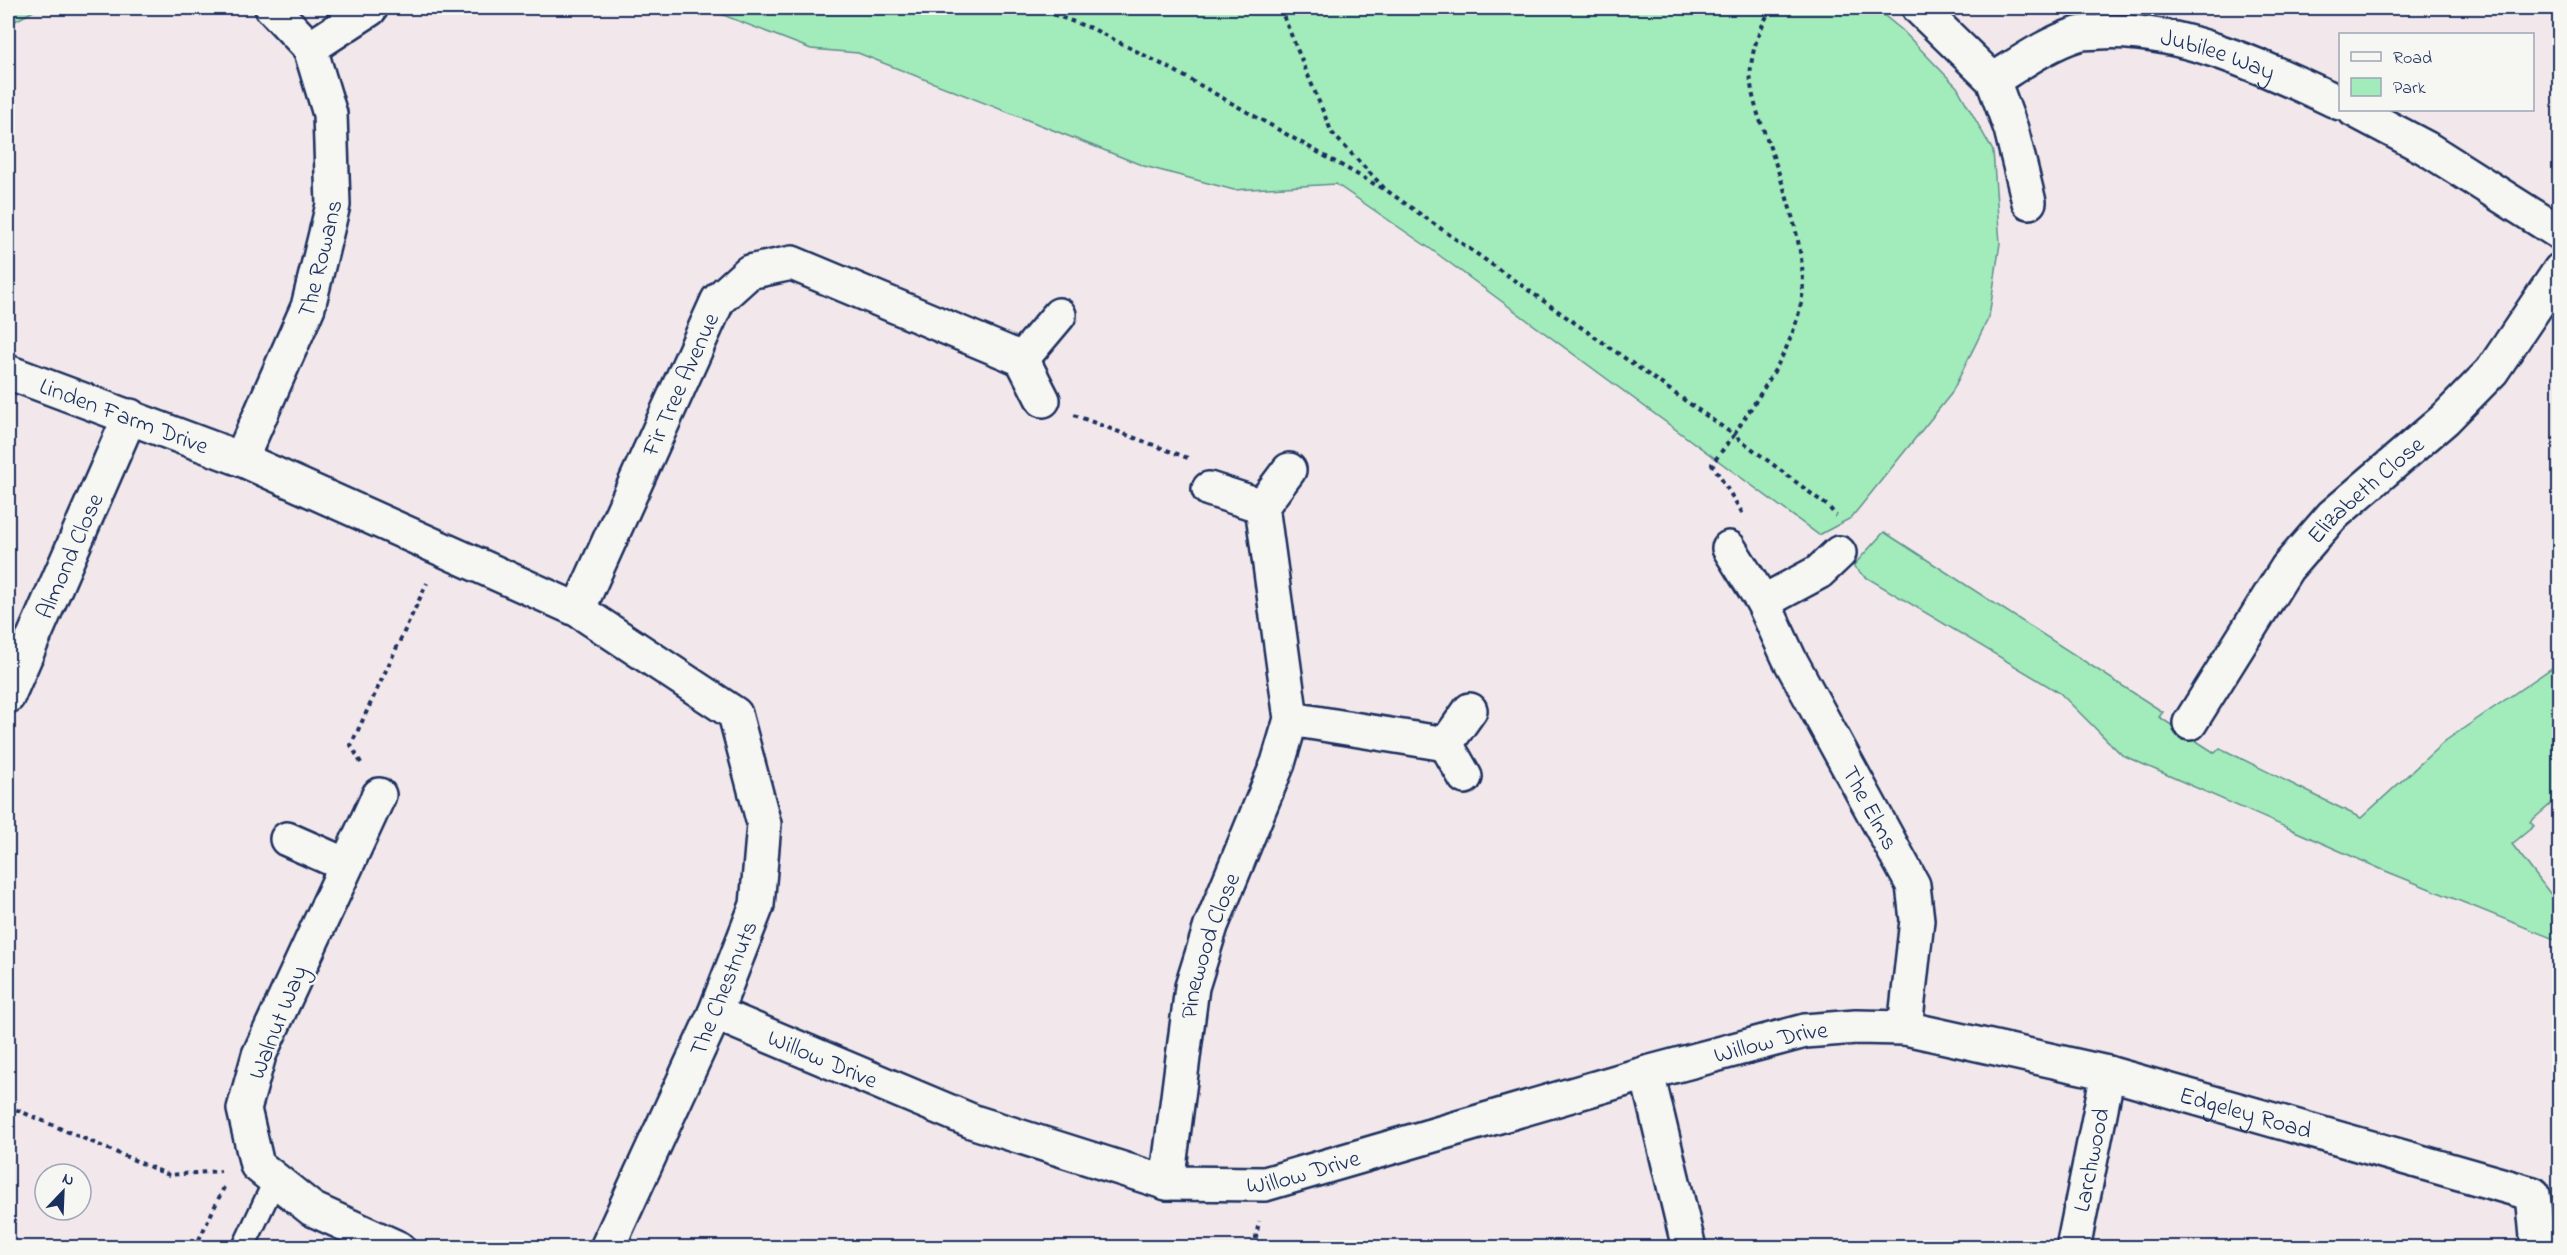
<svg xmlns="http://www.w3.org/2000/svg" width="2567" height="1255" font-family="'Indie Flower',sans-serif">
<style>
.green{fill:#a2ebba;stroke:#5e8d8c;stroke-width:1.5}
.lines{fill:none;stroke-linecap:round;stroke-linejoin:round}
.lane-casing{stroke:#1b2f5e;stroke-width:26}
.street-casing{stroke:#1b2f5e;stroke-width:38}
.path{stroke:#1b2f5e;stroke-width:4;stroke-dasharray:4.5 4.5;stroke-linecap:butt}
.lane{stroke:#f6f6f2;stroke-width:21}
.street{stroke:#f6f6f2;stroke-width:33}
.labels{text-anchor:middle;stroke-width:4.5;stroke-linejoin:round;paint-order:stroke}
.street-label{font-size:24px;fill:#1b2f5e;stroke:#f6f6f2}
</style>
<rect width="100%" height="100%" fill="#f2e8eb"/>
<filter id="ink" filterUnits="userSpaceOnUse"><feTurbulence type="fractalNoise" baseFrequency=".0167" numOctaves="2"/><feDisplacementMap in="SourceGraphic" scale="12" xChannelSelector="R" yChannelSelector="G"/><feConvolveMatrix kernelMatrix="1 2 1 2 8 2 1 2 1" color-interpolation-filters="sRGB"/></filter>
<g filter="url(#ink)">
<g class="green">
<polygon points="8,8 39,8 8,25"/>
<polygon points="705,8 1875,8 1902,30 1957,87 1993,151 2000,243 1989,317 1951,394 1851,518 1819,535 1432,250 1336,184 1234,190 1144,166 858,53 811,49"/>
<polygon points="1884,532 2163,712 2159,717 2215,753 2220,748 2361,818 2445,741 2559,663 2559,797 2530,822 2534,826 2512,844 2559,905 2559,941 2383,870 2122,755 2060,693 1864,576 1853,566"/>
</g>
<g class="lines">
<defs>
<polyline id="lane" points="243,1248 275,1180"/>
<g id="street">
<polyline points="1919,8 1993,80 2011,129 2029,202"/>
<polyline points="310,48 370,9"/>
<path id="s1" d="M 1993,80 C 2019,64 2048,43 2078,34 C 2084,32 2093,33 2100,32 C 2181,27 2269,70 2340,103"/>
<polyline points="2354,110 2426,148 2560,233"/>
<path id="s2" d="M 8,372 L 241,459 L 578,610 L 735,714 L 764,824 L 757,905 L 715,1013 L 607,1248"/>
<polyline points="1043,400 1022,359 1059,315"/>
<path id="s3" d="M 241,459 L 308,307 L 333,205 L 330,114 L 310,48 L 272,8"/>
<polyline points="1209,489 1262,506 1289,470"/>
<path id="s4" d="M 1729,548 L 1763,602 L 1789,658 L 1913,885 L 1917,920 L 1905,1028"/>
<polyline points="1763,602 1819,572 1839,553"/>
<path id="s5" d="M 578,610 L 718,300 L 749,272 L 792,263 L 1022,359"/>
<path id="s6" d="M 8,696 L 130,416"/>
<polyline points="1291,719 1446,744"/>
<path id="s7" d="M 2190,723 L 2287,568 L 2332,516 L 2445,419 L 2492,371 L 2560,270"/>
<polyline points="1465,777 1446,744 1470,710"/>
<polyline points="379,795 259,1055 244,1109 257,1165 312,1209 398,1248"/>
<polyline points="287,839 346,865"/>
<path id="s8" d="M 715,1013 L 974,1122 L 1167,1183 L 1265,1184 L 1647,1073 L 1805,1031 L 1856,1027 L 1905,1028 L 2108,1073 L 2533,1194 L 2538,1248"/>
<polyline points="1647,1073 1689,1248"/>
<path id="s9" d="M 1167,1183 L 1192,987 L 1211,926 L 1278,763 L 1291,719 L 1262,506"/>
<path id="s10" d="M 2073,1248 L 2108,1073"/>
</g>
</defs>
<use href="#lane" class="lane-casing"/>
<use href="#street" class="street-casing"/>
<g class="path">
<polyline points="1036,8 1093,29 1175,71 1383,189"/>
<polyline points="1280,8 1332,133 1386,190 1734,435 1712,464 1743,514"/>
<path d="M 1771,8 C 1761,27 1753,45 1751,67 C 1748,92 1760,120 1768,142 C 1783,184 1808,254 1802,297 C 1794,350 1761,391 1734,435 L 1829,507 L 1836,516"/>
<polyline points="1074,415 1188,458"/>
<polyline points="361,763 351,745 427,583"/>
<polyline points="8,1106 169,1175 221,1171"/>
<polyline points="195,1248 226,1183"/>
<polyline points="1254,1248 1259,1221"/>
</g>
<use href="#lane" class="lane"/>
<use href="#street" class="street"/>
</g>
</g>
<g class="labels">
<g class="street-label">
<text dy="8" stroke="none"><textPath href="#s1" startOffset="240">Jubilee Way</textPath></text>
<text dy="8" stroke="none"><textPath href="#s3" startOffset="216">The Rowans</textPath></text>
<text dy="8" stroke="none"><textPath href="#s5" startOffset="248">Fir Tree Avenue</textPath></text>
<text dy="8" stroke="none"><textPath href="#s2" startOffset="124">Linden Farm Drive</textPath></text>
<text dy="8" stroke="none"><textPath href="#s7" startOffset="294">Elizabeth Close</textPath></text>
<text dy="8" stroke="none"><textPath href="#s6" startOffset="153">Almond Close</textPath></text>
<text dy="8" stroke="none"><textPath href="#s4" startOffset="296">The Elms</textPath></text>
<text dy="8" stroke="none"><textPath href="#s9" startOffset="242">Pinewood Close</textPath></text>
<text transform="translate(723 988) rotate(-68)" y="8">The Chestnuts</text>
<text transform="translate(277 1022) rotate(-68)" y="8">Walnut Way</text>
<text dy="8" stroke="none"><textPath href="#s8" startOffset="1107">Willow Drive</textPath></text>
<text dy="8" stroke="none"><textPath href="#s8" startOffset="117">Willow Drive</textPath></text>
<text dy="8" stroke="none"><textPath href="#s8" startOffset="1594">Edgeley Road</textPath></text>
<text dy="8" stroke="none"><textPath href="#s10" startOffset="90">Larchwood</textPath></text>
<text dy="8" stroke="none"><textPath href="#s8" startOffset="621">Willow Drive</textPath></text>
</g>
</g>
<rect width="2567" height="1255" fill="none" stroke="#f6f6f2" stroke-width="30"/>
<rect x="15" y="15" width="2537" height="1225" fill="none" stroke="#1b2f5e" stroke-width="2" filter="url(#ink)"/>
<rect x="2339" y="33" width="195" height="78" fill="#f6f6f2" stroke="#9ea6b7" stroke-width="1.5"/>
<rect x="2351" y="52" width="30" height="9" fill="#f6f6f2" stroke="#9ea6b7" stroke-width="1.5"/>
<text x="2393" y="63" font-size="18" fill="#1b2f5e">Road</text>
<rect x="2351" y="78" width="30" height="18" fill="#a2ebba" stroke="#9ea6b7" stroke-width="1.5"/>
<text x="2393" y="93" font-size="18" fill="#1b2f5e">Park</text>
<g transform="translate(63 1192) rotate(23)"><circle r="28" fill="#f6f6f2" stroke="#9ea6b7" stroke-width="1.5"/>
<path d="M0-4.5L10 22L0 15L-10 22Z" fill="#1b2f5e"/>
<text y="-9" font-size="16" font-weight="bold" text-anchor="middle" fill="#1b2f5e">N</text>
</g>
</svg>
